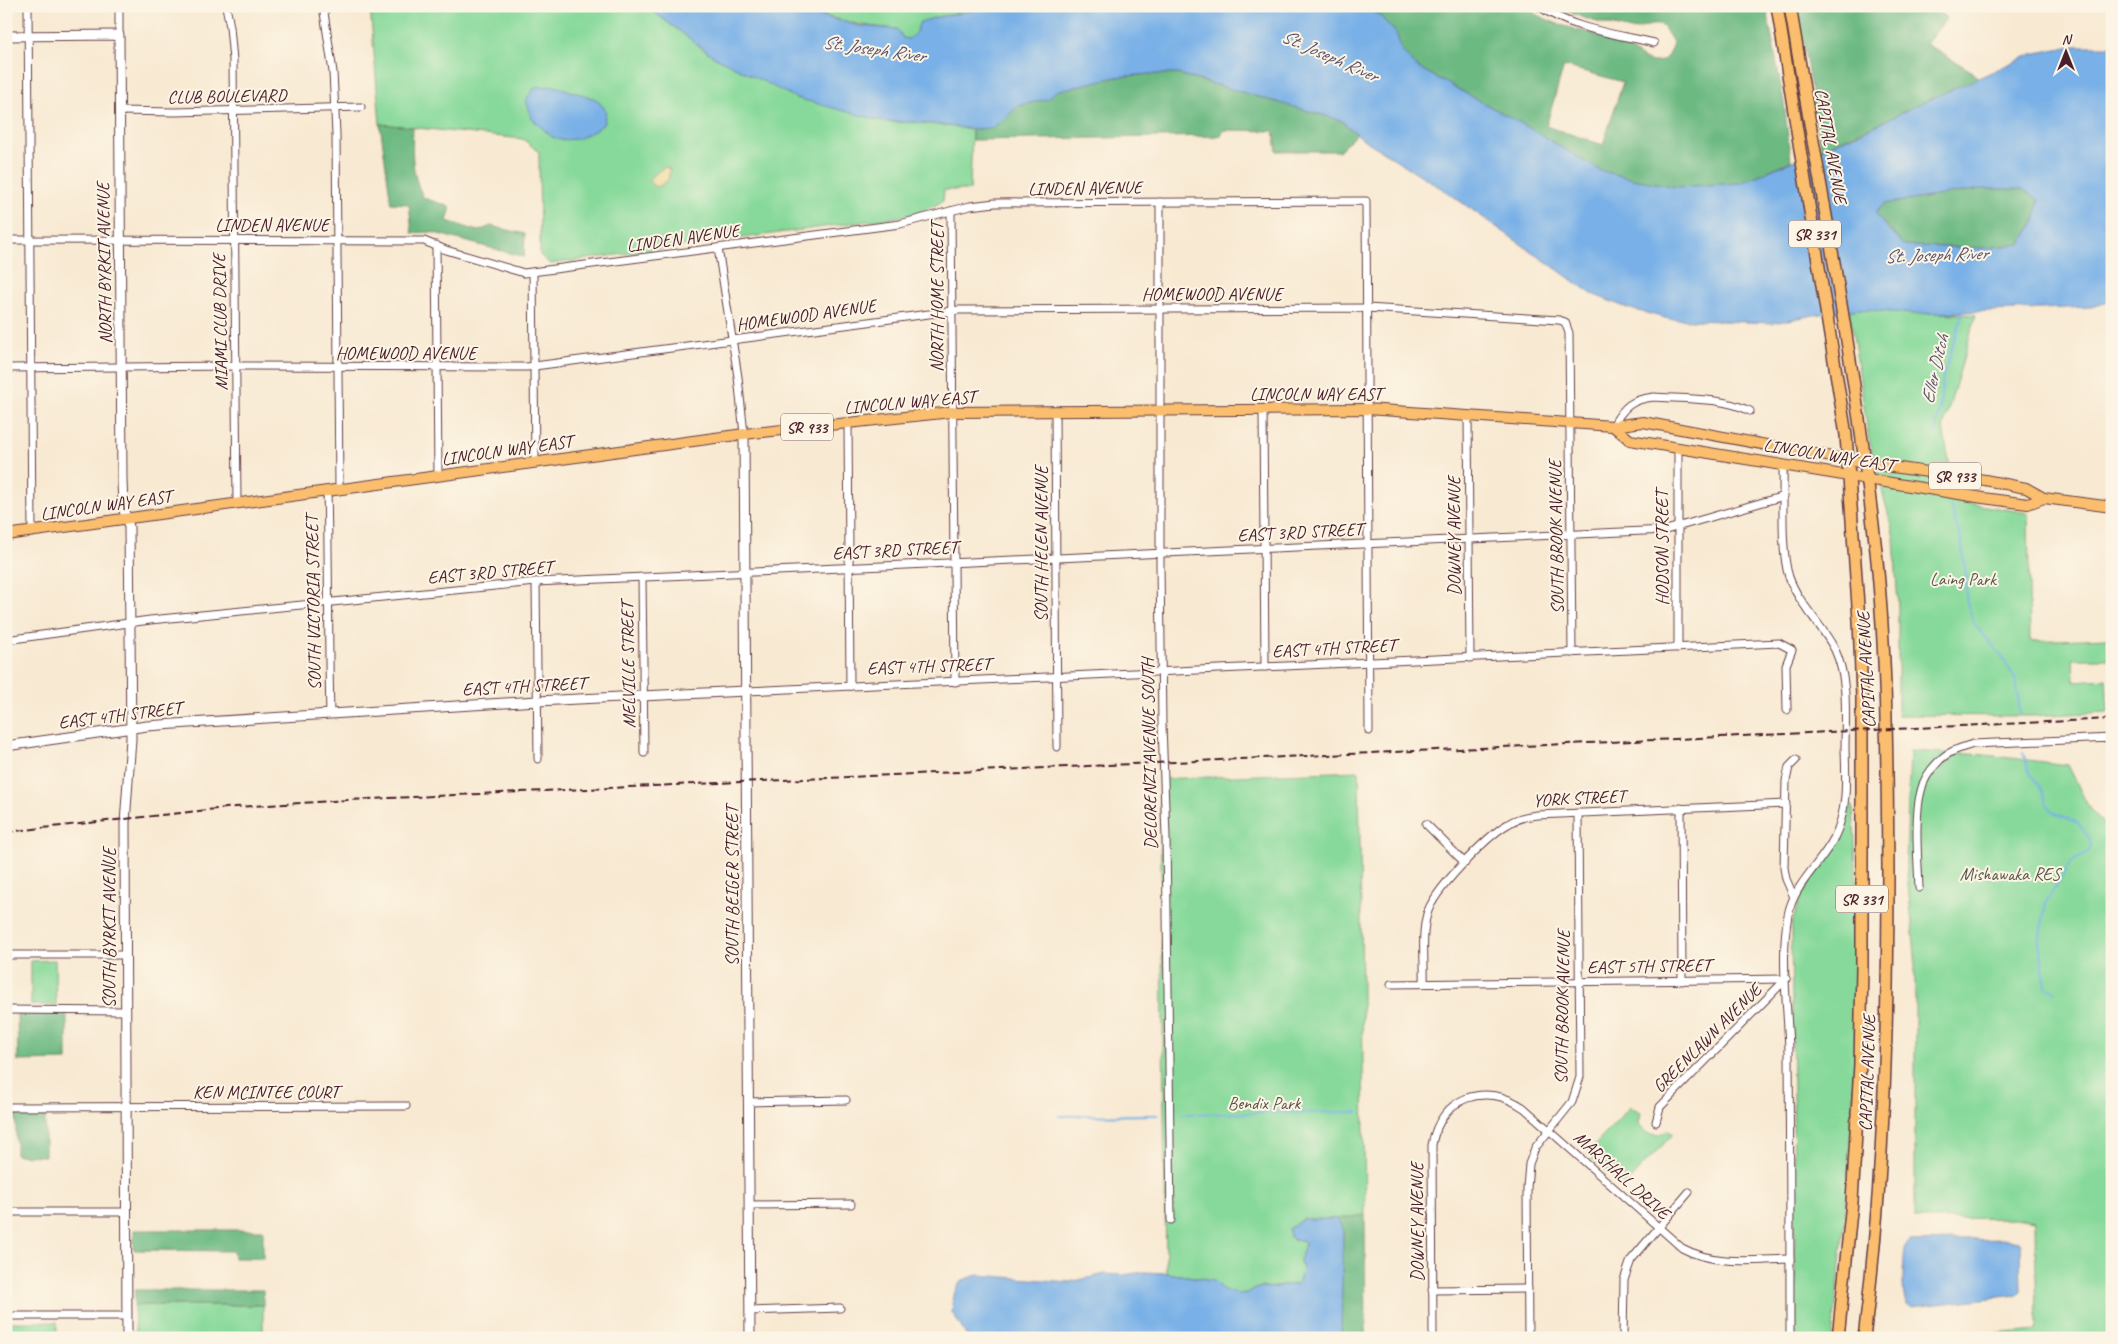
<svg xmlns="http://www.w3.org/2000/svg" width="2118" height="1344" font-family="Caveat,sans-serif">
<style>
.green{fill:#86d99a;stroke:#687c62}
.forest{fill:#6cb982;stroke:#5b6c56;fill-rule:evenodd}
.sand{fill:#eeda9e;stroke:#9c7c64}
.water{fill:#78b0e7;stroke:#616889;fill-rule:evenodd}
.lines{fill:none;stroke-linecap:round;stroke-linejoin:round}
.stream{stroke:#78b0e7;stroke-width:2}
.minor-casing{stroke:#643d44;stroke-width:9}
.tertiary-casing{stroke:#643d44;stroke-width:11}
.primary-casing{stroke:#643d44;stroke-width:12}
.trunk-casing{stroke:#643d44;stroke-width:14}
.minor{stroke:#fff;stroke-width:7}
.tertiary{stroke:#fff;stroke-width:9}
.primary{stroke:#fabe6e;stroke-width:10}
.trunk{stroke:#fabe6e;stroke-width:11}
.rail{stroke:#4a1f2b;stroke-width:2;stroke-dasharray:8 4;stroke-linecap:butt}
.labels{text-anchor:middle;stroke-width:4;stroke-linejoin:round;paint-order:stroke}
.shield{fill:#fcf5e5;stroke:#7f5f63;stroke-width:1}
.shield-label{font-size:16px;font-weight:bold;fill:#4a1f2b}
.street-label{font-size:18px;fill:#4a1f2b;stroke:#fcf5e5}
.park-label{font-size:18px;fill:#5c574c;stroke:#fcf5e5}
.water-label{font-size:19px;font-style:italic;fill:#5a526d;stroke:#fcf5e5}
</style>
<rect width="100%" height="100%" fill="#fcf5e5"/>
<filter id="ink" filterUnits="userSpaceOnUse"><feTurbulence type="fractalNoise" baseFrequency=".02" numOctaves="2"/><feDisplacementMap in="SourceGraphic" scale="10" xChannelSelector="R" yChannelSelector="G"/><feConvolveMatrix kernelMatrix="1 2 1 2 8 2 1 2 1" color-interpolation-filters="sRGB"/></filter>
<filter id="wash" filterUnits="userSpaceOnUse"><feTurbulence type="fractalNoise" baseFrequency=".0096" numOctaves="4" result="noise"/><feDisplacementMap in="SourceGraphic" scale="20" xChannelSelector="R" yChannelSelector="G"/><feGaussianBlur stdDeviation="1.12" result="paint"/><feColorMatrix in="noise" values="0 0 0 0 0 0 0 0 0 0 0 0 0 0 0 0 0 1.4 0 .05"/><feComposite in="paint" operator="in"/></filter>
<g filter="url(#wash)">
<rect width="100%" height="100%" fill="#f8e9d2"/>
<g class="green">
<polygon points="370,6 646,6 713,56 885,122 914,122 972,129 970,190 944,190 943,201 928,209 905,216 550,264 540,255 539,152 523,139 380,124"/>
<path d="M 800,6 L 975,6 L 975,11 C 946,15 929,15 909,40 L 903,38 L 897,29 C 861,26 834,21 800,6 Z"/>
<polygon points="1849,308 1976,315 1943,428 1956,501 2028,513 2030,641 2109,638 2108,659 2073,659 2074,681 2106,679 2108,712 2031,716 1898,715 1898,607 1894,537 1869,439"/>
<polygon points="1910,751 1985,755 2068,765 2089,808 2112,832 2112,1338 1954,1338 2037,1330 2035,1221 2015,1218 1915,1219 1915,954 1906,864"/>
<polygon points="1359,771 1365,1215 1338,1219 1323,1219 1293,1239 1302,1240 1305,1244 1300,1261 1303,1268 1298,1284 1269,1288 1260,1287 1247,1293 1238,1294 1224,1290 1214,1280 1166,1273 1160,779"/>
<path d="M 1850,806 L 1853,806 C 1864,983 1853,1162 1832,1338 L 1796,1338 L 1791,932 C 1796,896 1812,877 1834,849 L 1836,849 L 1845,827 Z"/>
<polygon points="55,960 56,1005 31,1005 31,961"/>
<polygon points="1630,1107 1641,1112 1639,1124 1646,1133 1658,1135 1668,1130 1673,1134 1624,1186 1587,1154"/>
<polygon points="134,1305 263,1305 263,1338 136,1338"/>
<rect x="6" y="1322" width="51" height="16"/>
</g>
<g class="forest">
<path d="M 1360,6 L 1404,6 L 1421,13 L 1424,6 L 1526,6 C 1552,29 1586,29 1617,41 C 1631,47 1641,63 1657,62 C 1667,61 1671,51 1673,42 L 1663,26 C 1648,22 1645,29 1631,30 C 1607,24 1580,20 1559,6 L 1766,6 L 1784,103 L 1791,161 L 1740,183 L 1677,187 L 1633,179 L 1599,170 L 1528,127 L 1417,67 L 1402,51 L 1396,33 L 1378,14 ZM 1564,66 L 1623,82 L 1603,145 L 1546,126 Z"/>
<polygon points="1797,6 1937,6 1946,19 1926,44 1973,72 1978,79 1821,149"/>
<polygon points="1150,74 1178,74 1340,120 1357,133 1339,151 1277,151 1274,131 1224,130 1221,136 972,140 972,129 992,128 1003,120 1018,106 1047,99 1056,91 1116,77"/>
<path d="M 380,124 L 413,127 C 412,154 411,175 424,198 L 451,207 L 447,221 L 478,231 L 491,226 L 525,234 L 524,257 L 431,232 L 412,233 L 409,204 L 391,203 Z"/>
<polygon points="1981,189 2022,189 2039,200 2035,221 2021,244 1987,248 1904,246 1887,226 1879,220 1876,212 1883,204"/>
<polygon points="17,1014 67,1014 67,1060 18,1061"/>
<polygon points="16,1114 45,1114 45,1156 16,1155"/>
<polygon points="1365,1215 1366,1338 1341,1338 1343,1229 1338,1219"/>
<polygon points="134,1230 263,1230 263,1258 234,1258 233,1251 134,1250"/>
<polygon points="135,1290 263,1290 263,1305 134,1305"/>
</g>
<polygon class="sand" points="664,167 670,169 668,180 658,187 654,186 649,181 651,177"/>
<g class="water">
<path d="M 646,6 L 800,6 L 826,17 L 860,26 L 897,29 L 903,38 L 909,39 L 916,32 L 920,22 L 937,17 L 998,6 L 1360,6 L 1378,14 L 1396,33 L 1402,51 L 1417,67 L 1528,127 L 1599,170 L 1633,179 L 1677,187 L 1740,183 L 1862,132 L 1915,106 L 2032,54 L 2072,46 L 2112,46 L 2112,301 L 2091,307 L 1912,314 L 1860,309 L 1814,315 L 1773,323 L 1669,319 L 1627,308 L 1592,294 L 1444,190 L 1363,139 L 1340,120 L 1178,74 L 1150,74 L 1116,77 L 1056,91 L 1047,99 L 1018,106 L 1003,120 L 992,128 L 972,129 L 914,122 L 885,122 L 796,98 L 713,56 ZM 1981,189 L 2022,189 L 2039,200 L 2035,221 L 2021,244 L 1987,248 L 1904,246 C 1896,236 1879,222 1876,212 L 1884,204 Z"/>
<polygon points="555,86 596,99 606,110 604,123 599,128 578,139 561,140 552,137 532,119 526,100 535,87"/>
<path d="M 1303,1219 L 1338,1219 L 1343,1228 L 1341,1338 L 970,1338 L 966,1335 L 952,1312 C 954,1290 954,1281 978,1275 L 1070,1282 L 1105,1274 L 1123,1275 L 1144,1272 L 1166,1273 L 1214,1280 L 1224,1290 L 1238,1294 L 1247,1293 L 1261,1287 L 1269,1288 L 1298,1284 L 1303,1268 L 1300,1261 L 1301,1252 L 1303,1251 L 1305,1244 L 1302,1240 L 1293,1239 L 1290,1237 L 1289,1229 Z"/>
<path d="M 2007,1239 L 2018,1241 L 2020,1244 L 2021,1292 L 2017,1295 L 1912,1307 L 1907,1305 C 1900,1292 1904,1262 1905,1246 L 1910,1241 Z"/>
</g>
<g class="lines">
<g class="stream">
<polyline points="1934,434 1939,416 1943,377 1963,312"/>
<polyline points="1950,506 1961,539 1966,575 1966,599 1974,624 2000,654 2016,680 2020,714"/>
<polyline points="2023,752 2028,770 2041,789 2047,804 2053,812 2078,823 2089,838 2091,846 2089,851 2071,862 2046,902 2039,941 2046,987 2055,992"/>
<polyline points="1182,1114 1358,1112"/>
<polyline points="1059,1116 1159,1115"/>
</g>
</g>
</g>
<g filter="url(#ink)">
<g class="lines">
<defs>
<g id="minor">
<polyline points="28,6 32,531"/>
<polyline points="119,6 119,35"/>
<polyline points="226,6 230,27 233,60 237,503"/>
<polyline points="323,6 333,72 336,134 339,489"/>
<path d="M 1539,6 C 1571,29 1616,34 1654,43"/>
<polyline points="119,111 175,112 361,107"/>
<polyline points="1160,202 1160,565 1162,724 1166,837 1171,1220"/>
<polyline points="951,211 955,682"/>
<polyline points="6,240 424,241 446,250 524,273 900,224 970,206 995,203 1366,201 1369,731"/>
<polyline points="436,245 438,476"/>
<polyline points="718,248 738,377 744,434"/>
<polyline points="533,272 535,462"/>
<polyline points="6,368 235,366 527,367 959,310 1367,308 1559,320 1565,322 1569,333 1572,653"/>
<polyline points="1263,410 1265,667"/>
<polyline points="1055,411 1057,747"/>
<polyline points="1468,415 1470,658"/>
<polyline points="848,423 850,686"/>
<path d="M 1613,426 C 1623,407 1632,399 1654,397 C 1685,399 1722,397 1750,411"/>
<path d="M 1783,464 C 1784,495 1780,550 1789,577 C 1799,605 1822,624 1835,650 C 1849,680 1845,717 1845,749 C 1846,779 1848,810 1834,838 C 1820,865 1794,884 1788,915 C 1780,958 1788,1008 1789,1051 C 1790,1147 1790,1242 1790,1338"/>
<path d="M 327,491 C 329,565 328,640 330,714"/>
<polyline points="642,577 644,753"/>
<polyline points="536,582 538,759"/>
<polyline points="6,640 150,620 536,582 1666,530 1784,496"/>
<polyline points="1678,648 1678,448"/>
<polyline points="746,691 1779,643 1792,650 1786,665 1787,710"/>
<polyline points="1681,808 1682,981"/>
<polyline points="1426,824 1465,863"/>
<path d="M 1919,888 C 1918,861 1914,816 1921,791 C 1923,780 1931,769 1939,761 C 1948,751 1961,748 1973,744 L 2112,738"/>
<polyline points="1793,895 1786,879 1784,868 1786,781 1789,767 1796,760"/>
<polyline points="6,955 125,955"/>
<path d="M 1424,983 C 1425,961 1421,936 1427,914 C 1433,891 1487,836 1508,824 C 1517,818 1526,816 1537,815 L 1786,804"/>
<polyline points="1391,984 1786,979"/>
<polyline points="6,1010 125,1011"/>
<polyline points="748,1102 846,1100"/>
<polyline points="6,1107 406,1106"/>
<polyline points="1656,1122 1660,1107 1786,979"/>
<polyline points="750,1205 851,1204"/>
<polyline points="6,1212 126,1212"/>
<polyline points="1432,1290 1528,1289"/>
<polyline points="750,1311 840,1308"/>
<polyline points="6,1316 127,1316"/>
<path d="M 1433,1338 L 1432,1145 C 1440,1097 1485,1081 1524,1108 L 1682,1248 C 1715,1266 1754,1260 1790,1259"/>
<polyline points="1528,1338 1527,1188 1529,1164 1535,1148 1572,1102 1580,1077 1578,813"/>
<polyline points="1623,1338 1624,1280 1631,1260 1689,1192"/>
</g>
<g id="tertiary">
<polyline points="6,36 119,35 122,480 123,507 129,527 131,739 125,823 127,1338"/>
<polyline points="744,434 750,1338"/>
<polyline points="6,746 147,726 189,723 537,701 746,691"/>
</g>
<g id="primary">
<polyline points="1613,426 1630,440 1983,498 2028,504 2044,498"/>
<polyline points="6,535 744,434 952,412 1367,409 1613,426 1643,422 1864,463 1985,480 2026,488 2044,498 2112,507"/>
</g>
<g id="trunk">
<polyline points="1777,6 1846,435 1859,620 1862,698 1862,968 1860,1064 1852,1202 1838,1338"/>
<path d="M 1790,6 C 1820,188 1856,369 1876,551 C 1887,656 1887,762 1888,868 C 1888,1025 1884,1182 1864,1338"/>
</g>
</defs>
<use href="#minor" class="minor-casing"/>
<use href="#tertiary" class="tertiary-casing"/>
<use href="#primary" class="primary-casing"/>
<use href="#trunk" class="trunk-casing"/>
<use href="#minor" class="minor"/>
<use href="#tertiary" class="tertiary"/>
<use href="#primary" class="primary"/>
<use href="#trunk" class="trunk"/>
<polyline class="rail" points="6,832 235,807 347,800 2112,719"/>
</g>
</g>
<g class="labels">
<g class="shield">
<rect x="1789" y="220.5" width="52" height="27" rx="4"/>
<rect x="781" y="413.5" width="52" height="27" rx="4"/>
<rect x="1929" y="462.5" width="52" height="27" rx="4"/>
<rect x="1836" y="885.5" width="52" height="27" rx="4"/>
</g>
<g class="shield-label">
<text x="1815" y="240">SR 331</text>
<text x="807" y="433">SR 933</text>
<text x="1955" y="482">SR 933</text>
<text x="1862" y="905">SR 331</text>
</g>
<g class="street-label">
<text transform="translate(227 96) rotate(-1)" y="6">CLUB BOULEVARD</text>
<text transform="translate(1831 146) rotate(80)" y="6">CAPITAL AVENUE</text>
<text transform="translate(1085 188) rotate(-1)" y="6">LINDEN AVENUE</text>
<text x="272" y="231">LINDEN AVENUE</text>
<text transform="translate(683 238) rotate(-8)" y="6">LINDEN AVENUE</text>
<text transform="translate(104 263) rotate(-91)" y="6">NORTH BYRKIT AVENUE</text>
<text x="1212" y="300">HOMEWOOD AVENUE</text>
<text transform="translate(937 297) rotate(-90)" y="6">NORTH HOME STREET</text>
<text transform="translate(806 315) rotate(-8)" y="6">HOMEWOOD AVENUE</text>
<text transform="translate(220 322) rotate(-91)" y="6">MIAMI CLUB DRIVE</text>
<text x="406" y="359">HOMEWOOD AVENUE</text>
<text x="1316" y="400">LINCOLN WAY EAST</text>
<text transform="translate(910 402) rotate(-5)" y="6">LINCOLN WAY EAST</text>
<text transform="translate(507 450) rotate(-8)" y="6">LINCOLN WAY EAST</text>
<text transform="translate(1829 455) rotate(9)" y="6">LINCOLN WAY EAST</text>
<text transform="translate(106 505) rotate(-8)" y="6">LINCOLN WAY EAST</text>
<text transform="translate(1300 532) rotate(-3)" y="6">EAST 3RD STREET</text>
<text transform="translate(1454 536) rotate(-90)" y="6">DOWNEY AVENUE</text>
<text transform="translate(1556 537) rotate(-91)" y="6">SOUTH BROOK AVENUE</text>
<text transform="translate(1041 544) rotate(-90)" y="6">SOUTH HELEN AVENUE</text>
<text transform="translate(1662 548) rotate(-90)" y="6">HODSON STREET</text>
<text transform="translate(895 550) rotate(-3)" y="6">EAST 3RD STREET</text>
<text transform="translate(490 572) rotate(-5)" y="6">EAST 3RD STREET</text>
<text transform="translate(313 603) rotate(-91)" y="6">SOUTH VICTORIA STREET</text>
<text transform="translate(1334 648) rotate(-3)" y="6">EAST 4TH STREET</text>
<text transform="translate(628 665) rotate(-91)" y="6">MELVILLE STREET</text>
<text transform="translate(929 666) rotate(-2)" y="6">EAST 4TH STREET</text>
<text transform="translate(1866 670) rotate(-93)" y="6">CAPITAL AVENUE</text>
<text transform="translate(524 686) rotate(-3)" y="6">EAST 4TH STREET</text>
<text transform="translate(120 715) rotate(-7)" y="6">EAST 4TH STREET</text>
<text transform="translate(1149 754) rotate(-91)" y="6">DELORENZI AVENUE SOUTH</text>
<text transform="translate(1579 798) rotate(-3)" y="6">YORK STREET</text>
<text transform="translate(732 886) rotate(-90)" y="6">SOUTH BEIGER STREET</text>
<text transform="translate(109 928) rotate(-90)" y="6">SOUTH BYRKIT AVENUE</text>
<text transform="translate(1649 966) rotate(-1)" y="6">EAST 5TH STREET</text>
<text transform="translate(1562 1007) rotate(-89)" y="6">SOUTH BROOK AVENUE</text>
<text transform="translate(1707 1038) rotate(-45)" y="6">GREENLAWN AVENUE</text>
<text transform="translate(1867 1073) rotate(-88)" y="6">CAPITAL AVENUE</text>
<text x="266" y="1098">KEN MCINTEE COURT</text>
<text transform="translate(1622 1175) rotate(42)" y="6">MARSHALL DRIVE</text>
<text transform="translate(1417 1222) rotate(-90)" y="6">DOWNEY AVENUE</text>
</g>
<g class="park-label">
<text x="1963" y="585">Laing Park</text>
<text x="2010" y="880">Mishawaka RES</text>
<text x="1264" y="1109">Bendix Park</text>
</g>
<g class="water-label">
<text transform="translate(874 48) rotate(8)" y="7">St. Joseph River</text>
<text transform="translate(1330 55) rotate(24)" y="7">St. Joseph River</text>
<text transform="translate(1936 254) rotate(-2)" y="7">St. Joseph River</text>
<text transform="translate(1934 369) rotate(-77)" y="7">Eller Ditch</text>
</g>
</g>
<rect width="2118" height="1344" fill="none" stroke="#fcf5e5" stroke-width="25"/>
<g transform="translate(2066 52)" stroke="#fcf5e5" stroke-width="4" paint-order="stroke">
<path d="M0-4L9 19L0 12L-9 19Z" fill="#4a1f2b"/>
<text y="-8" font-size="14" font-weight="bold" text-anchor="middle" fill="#4a1f2b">N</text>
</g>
</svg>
